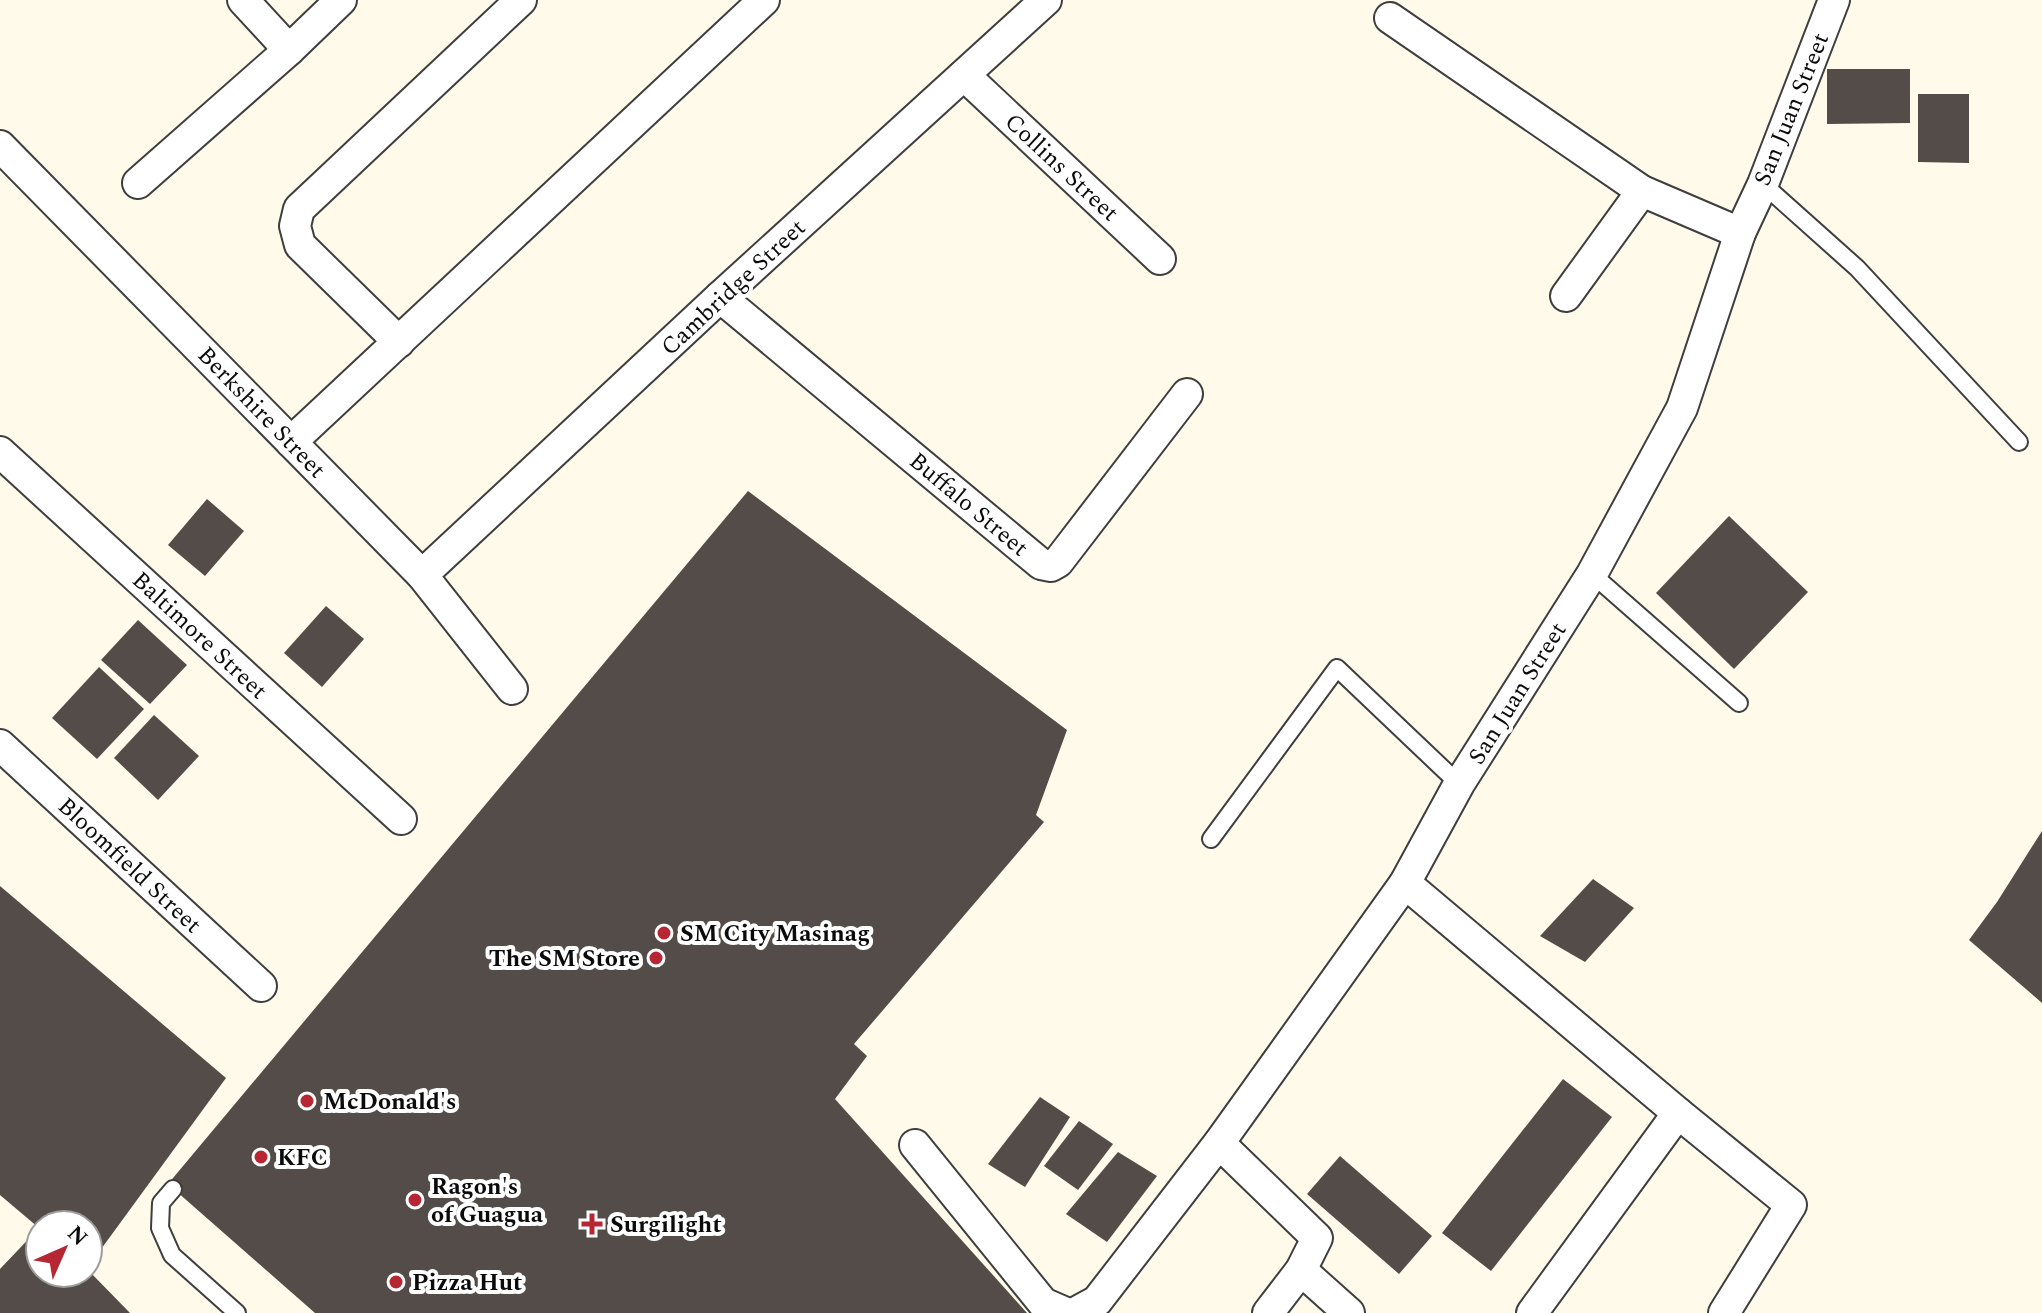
<svg xmlns="http://www.w3.org/2000/svg" width="2042" height="1313" font-family="Spectral,serif">
<style>
.building{fill:#534c48}
.lines{fill:none;stroke-linecap:round;stroke-linejoin:round}
.lane-casing{stroke:#3e3e3e;stroke-width:20}
.street-casing{stroke:#3e3e3e;stroke-width:34}
.lane{stroke:#fff;stroke-width:16}
.street{stroke:#fff;stroke-width:30}
.poi-dot{fill:#b72733;stroke:#fff;stroke-width:3}
.labels{text-anchor:middle;stroke-width:8;stroke-linejoin:round;paint-order:stroke}
.street-label{font-size:24px;fill:#0b0b0b;stroke:#fff}
.poi-label{font-size:24px;font-weight:bold;fill:#0b0b0b;stroke:#fff;text-anchor:start}
</style>
<rect width="100%" height="100%" fill="#fffae9"/>
<g class="building">
<polygon points="1827,69 1910,69 1910,123 1827,124"/>
<polygon points="1918,94 1969,94 1969,163 1918,162"/>
<polygon points="748,491 1067,730 1036,815 1044,822 854,1044 867,1056 835,1099 1027,1313 315,1313 168,1184"/>
<polygon points="207,499 244,531 205,576 168,545"/>
<polygon points="1729,516 1808,592 1734,669 1656,593"/>
<polygon points="326,606 364,639 322,687 284,653"/>
<polygon points="138,620 187,665 150,704 101,660"/>
<polygon points="99,667 144,709 97,759 52,718"/>
<polygon points="154,715 199,756 158,800 114,758"/>
<polygon points="2042,831 2042,1003 1969,940 1997,902"/>
<polygon points="1593,879 1634,908 1585,962 1540,936"/>
<polygon points="0,886 226,1078 88,1267 88,1225 40,1225 40,1273 88,1273 88,1270 130,1313 0,1313 0,1269 39,1228 0,1195"/>
<polygon points="1563,1079 1612,1117 1491,1271 1442,1233"/>
<polygon points="1040,1097 1070,1117 1025,1187 988,1164"/>
<polygon points="1079,1121 1113,1144 1078,1190 1044,1166"/>
<polygon points="1118,1152 1157,1176 1107,1242 1066,1214"/>
<polygon points="1340,1156 1432,1236 1399,1274 1307,1194"/>
</g>
<g class="lines">
<defs>
<g id="lane">
<polyline points="1763,184 1857,268 2019,442"/>
<polyline points="1592,574 1739,703"/>
<polyline points="1211,839 1337,668 1459,784"/>
<polyline points="173,1189 161,1203 160,1228 172,1255 237,1313"/>
</g>
<g id="street">
<polyline points="243,0 289,50"/>
<polyline points="1390,18 1642,191 1740,233"/>
<polyline points="964,75 1160,259"/>
<polyline points="0,146 422,575 512,689"/>
<polyline points="138,183 289,50 341,0"/>
<polyline points="1566,296 1642,191"/>
<polyline points="720,297 1041,564 1051,566 1058,562 1187,394"/>
<polyline points="399,342 300,245 295,226 299,209 521,0"/>
<polyline points="291,442 764,0"/>
<polyline points="0,452 401,819"/>
<polyline points="422,575 720,297 1046,0"/>
<polyline points="0,745 261,986"/>
<polyline points="1405,883 1678,1113 1791,1205 1724,1313"/>
<polyline points="1219,1143 1317,1238 1301,1270 1268,1313"/>
<polyline points="915,1145 1043,1303 1066,1313"/>
<polyline points="1301,1270 1349,1313"/>
<polyline points="1075,1313 1097,1301 1219,1143 1405,883 1459,784 1592,574 1682,408 1740,233 1763,184 1834,0"/>
<polyline points="1532,1313 1678,1113"/>
</g>
</defs>
<use href="#lane" class="lane-casing"/>
<use href="#street" class="street-casing"/>
<use href="#lane" class="lane"/>
<use href="#street" class="street"/>
</g>
<g class="poi-dot">
<circle cx="664" cy="933" r="8"/>
<circle cx="656" cy="958" r="8"/>
<circle cx="307" cy="1101" r="8"/>
<circle cx="261" cy="1157" r="8"/>
<circle cx="415" cy="1200" r="8"/>
<path d="M588 1212h8v8h8v8h-8v8h-8v-8h-8v-8h8z"/>
<circle cx="396" cy="1282" r="8"/>
</g>
<g class="labels">
<g class="street-label">
<text transform="translate(1791 109) rotate(-68)" y="8">San Juan Street</text>
<text transform="translate(1062 167) rotate(43)" y="8">Collins Street</text>
<text transform="translate(733 287) rotate(-43)" y="8">Cambridge Street</text>
<text transform="translate(262 412) rotate(46)" y="8">Berkshire Street</text>
<text transform="translate(969 504) rotate(40)" y="8">Buffalo Street</text>
<text transform="translate(200 635) rotate(43)" y="8">Baltimore Street</text>
<text transform="translate(1517 693) rotate(-58)" y="8">San Juan Street</text>
<text transform="translate(130 865) rotate(43)" y="8">Bloomfield Street</text>
</g>
<g class="poi-label">
<text x="680" y="941">SM City Masinag</text>
<text x="640" y="966" text-anchor="end">The SM Store</text>
<text x="323" y="1109">McDonald's</text>
<text x="277" y="1165">KFC</text>
<text x="431" y="1194">Ragon's<tspan x="431" dy="28">of Guagua</tspan></text>
<text x="610" y="1232">Surgilight</text>
<text x="412" y="1290">Pizza Hut</text>
</g>
</g>
<g transform="translate(64 1249) rotate(45)"><circle r="38" fill="#ffffff" stroke="#9d9d9d" stroke-width="2"/>
<path d="M0-6L14 30L0 20L-14 30Z" fill="#b72733"/>
<text y="-12" font-size="22" font-weight="bold" text-anchor="middle" fill="#0b0b0b">N</text>
</g>
</svg>
